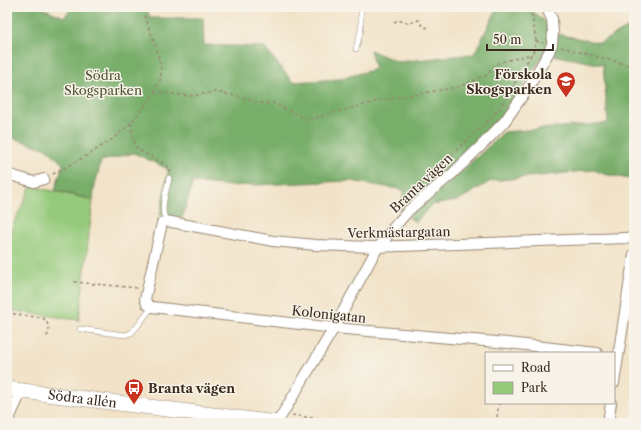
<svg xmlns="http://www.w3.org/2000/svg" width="641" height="430" font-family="'Libre Caslon Text',serif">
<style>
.green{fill:#95ca7b;stroke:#687a4c}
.forest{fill:#78ae6b;stroke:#5a6c44}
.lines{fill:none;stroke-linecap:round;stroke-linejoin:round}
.lane-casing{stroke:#968673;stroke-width:6}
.street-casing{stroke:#968673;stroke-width:12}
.secondary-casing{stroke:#968673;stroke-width:16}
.path{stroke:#968673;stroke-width:1.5;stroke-dasharray:3 3;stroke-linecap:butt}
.lane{stroke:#fff;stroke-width:5}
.street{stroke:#fff;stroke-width:10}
.secondary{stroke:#fff;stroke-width:15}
.labels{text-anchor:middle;stroke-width:3;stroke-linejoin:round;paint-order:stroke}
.poi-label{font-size:13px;font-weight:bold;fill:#3b2a1e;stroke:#f7f3e8;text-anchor:end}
.park-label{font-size:13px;fill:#525235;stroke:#f7f3e8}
.street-label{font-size:13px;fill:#3b2a1e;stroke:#f7f3e8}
</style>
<rect width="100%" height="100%" fill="#f7f3e8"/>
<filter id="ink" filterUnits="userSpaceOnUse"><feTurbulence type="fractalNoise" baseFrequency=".025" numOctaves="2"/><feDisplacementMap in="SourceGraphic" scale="8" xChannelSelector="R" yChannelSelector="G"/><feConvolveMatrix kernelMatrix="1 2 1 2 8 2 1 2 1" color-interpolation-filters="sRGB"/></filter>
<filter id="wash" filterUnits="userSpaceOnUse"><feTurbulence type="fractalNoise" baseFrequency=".012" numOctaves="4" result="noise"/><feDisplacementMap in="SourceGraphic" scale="16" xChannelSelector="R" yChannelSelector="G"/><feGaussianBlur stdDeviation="0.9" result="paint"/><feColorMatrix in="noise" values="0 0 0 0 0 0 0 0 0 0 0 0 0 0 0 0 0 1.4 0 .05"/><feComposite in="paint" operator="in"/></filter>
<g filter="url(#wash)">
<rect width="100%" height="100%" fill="#f2e3c8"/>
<polygon class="green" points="31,186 93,200 79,320 7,310 7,238"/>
<g class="forest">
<polygon points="7,7 40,7 64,17 73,7 146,7 150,18 203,18 204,45 264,47 293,82 340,79 375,69 370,50 398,62 474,54 498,7 526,7 539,16 548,25 548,47 538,63 502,117 489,132 453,167 405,210 399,210 404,190 351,181 230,186 193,182 182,219 170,218 160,215 168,172 166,168 134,153 101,161 94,189 93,200 55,190 63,164 47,149 7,136"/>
<polygon points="634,24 634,180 604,174 594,170 491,181 457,201 431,205 416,222 409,218 411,214 462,171 504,132 608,123 603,65 552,55 558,34 600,43"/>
</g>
</g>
<g filter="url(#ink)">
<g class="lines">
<defs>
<g id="lane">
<polyline points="356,49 361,30 361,7"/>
<path d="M 166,221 C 159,208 167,191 169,178"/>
<polyline points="80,329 125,335 131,333 136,328 152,307"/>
</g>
<g id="street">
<polyline points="7,174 34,182 44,179"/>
<polyline points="597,353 508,343 334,328 152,307 147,304 145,299 162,223 166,221 273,241 316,245 372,247 626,238 634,239"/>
<polyline points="614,383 634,254"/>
<polyline points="7,423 18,399 18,391"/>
<polyline points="277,423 334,328 375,252 395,226 409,210 452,174 484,143 505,121 528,88 549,52 552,44 553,32 552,19 546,7"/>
<polyline points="608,423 611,403"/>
</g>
<g id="secondary">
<path id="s1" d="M 7,389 L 277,423"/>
</g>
</defs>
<use href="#lane" class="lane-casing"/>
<use href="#street" class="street-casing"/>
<use href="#secondary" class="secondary-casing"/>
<g class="path">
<path d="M 394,22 L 399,20 C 407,24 410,23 419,20 C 422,26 423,28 431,28"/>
<polyline points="536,41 543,43"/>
<polyline points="561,47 628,65 634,62"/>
<polyline points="154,92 192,96 215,92 242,97 259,103 274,103 307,120 378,101 458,87 487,75 498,63 532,54"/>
<polyline points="131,123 133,139 136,147 140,151 163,163 170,168 170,172"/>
<polyline points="53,174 88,155 114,138 131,123 151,98 161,78 161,68 156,47 141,7"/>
<polyline points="405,201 406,198 412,191 423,182 468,139 484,125 500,108 534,50 536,41 531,7"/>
<polyline points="74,282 138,288"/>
<path d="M 7,313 L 43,318 C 49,324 51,330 46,338"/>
<polyline points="7,322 8,313"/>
<polyline points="292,415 347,423"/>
<polyline points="496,423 499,403"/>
</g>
<use href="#lane" class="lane"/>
<use href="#street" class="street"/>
<use href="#secondary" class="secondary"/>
</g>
</g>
<defs>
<symbol id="school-pin" viewBox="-11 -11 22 30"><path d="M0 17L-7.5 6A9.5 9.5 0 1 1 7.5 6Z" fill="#c8321e" stroke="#f7f3e8"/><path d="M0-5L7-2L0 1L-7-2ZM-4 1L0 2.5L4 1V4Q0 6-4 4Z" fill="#fff"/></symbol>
<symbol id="bus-pin" viewBox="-11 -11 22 30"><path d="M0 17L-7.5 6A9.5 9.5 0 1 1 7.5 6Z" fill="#c8321e" stroke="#f7f3e8"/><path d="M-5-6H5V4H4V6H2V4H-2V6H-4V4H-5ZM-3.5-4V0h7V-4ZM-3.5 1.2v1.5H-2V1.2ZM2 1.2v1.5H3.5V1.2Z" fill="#fff"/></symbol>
</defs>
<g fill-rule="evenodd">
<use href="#school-pin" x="555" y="70" width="22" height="30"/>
<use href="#bus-pin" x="123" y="377" width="22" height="30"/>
</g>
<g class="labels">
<g class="poi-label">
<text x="552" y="79">Förskola<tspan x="552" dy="15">Skogsparken</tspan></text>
<text x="148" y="393" text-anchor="start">Branta vägen</text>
</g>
<g class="park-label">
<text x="103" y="80">Södra<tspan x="103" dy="15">Skogsparken</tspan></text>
</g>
<g class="street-label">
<text transform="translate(421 183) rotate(-43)" y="5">Branta vägen</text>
<text transform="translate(399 232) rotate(-1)" y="5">Verkmästargatan</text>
<text transform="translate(329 314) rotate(6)" y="5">Kolonigatan</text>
<text dy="5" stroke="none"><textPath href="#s1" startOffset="76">Södra allén</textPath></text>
</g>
</g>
<rect width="641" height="430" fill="none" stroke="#f7f3e8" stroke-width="24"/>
<rect x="485" y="352" width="130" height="52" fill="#f7f3e8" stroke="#aca397"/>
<rect x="493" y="365" width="20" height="6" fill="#ffffff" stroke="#aca397"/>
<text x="521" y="372" font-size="12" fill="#3b2a1e">Road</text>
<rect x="493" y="382" width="20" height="12" fill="#95ca7b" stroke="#aca397"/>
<text x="521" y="392" font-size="12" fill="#3b2a1e">Park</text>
<path d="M487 44v6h66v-6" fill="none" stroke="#3b2a1e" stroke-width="2"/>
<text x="493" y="44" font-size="12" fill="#3b2a1e" stroke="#f7f3e8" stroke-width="3" paint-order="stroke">50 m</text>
</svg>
